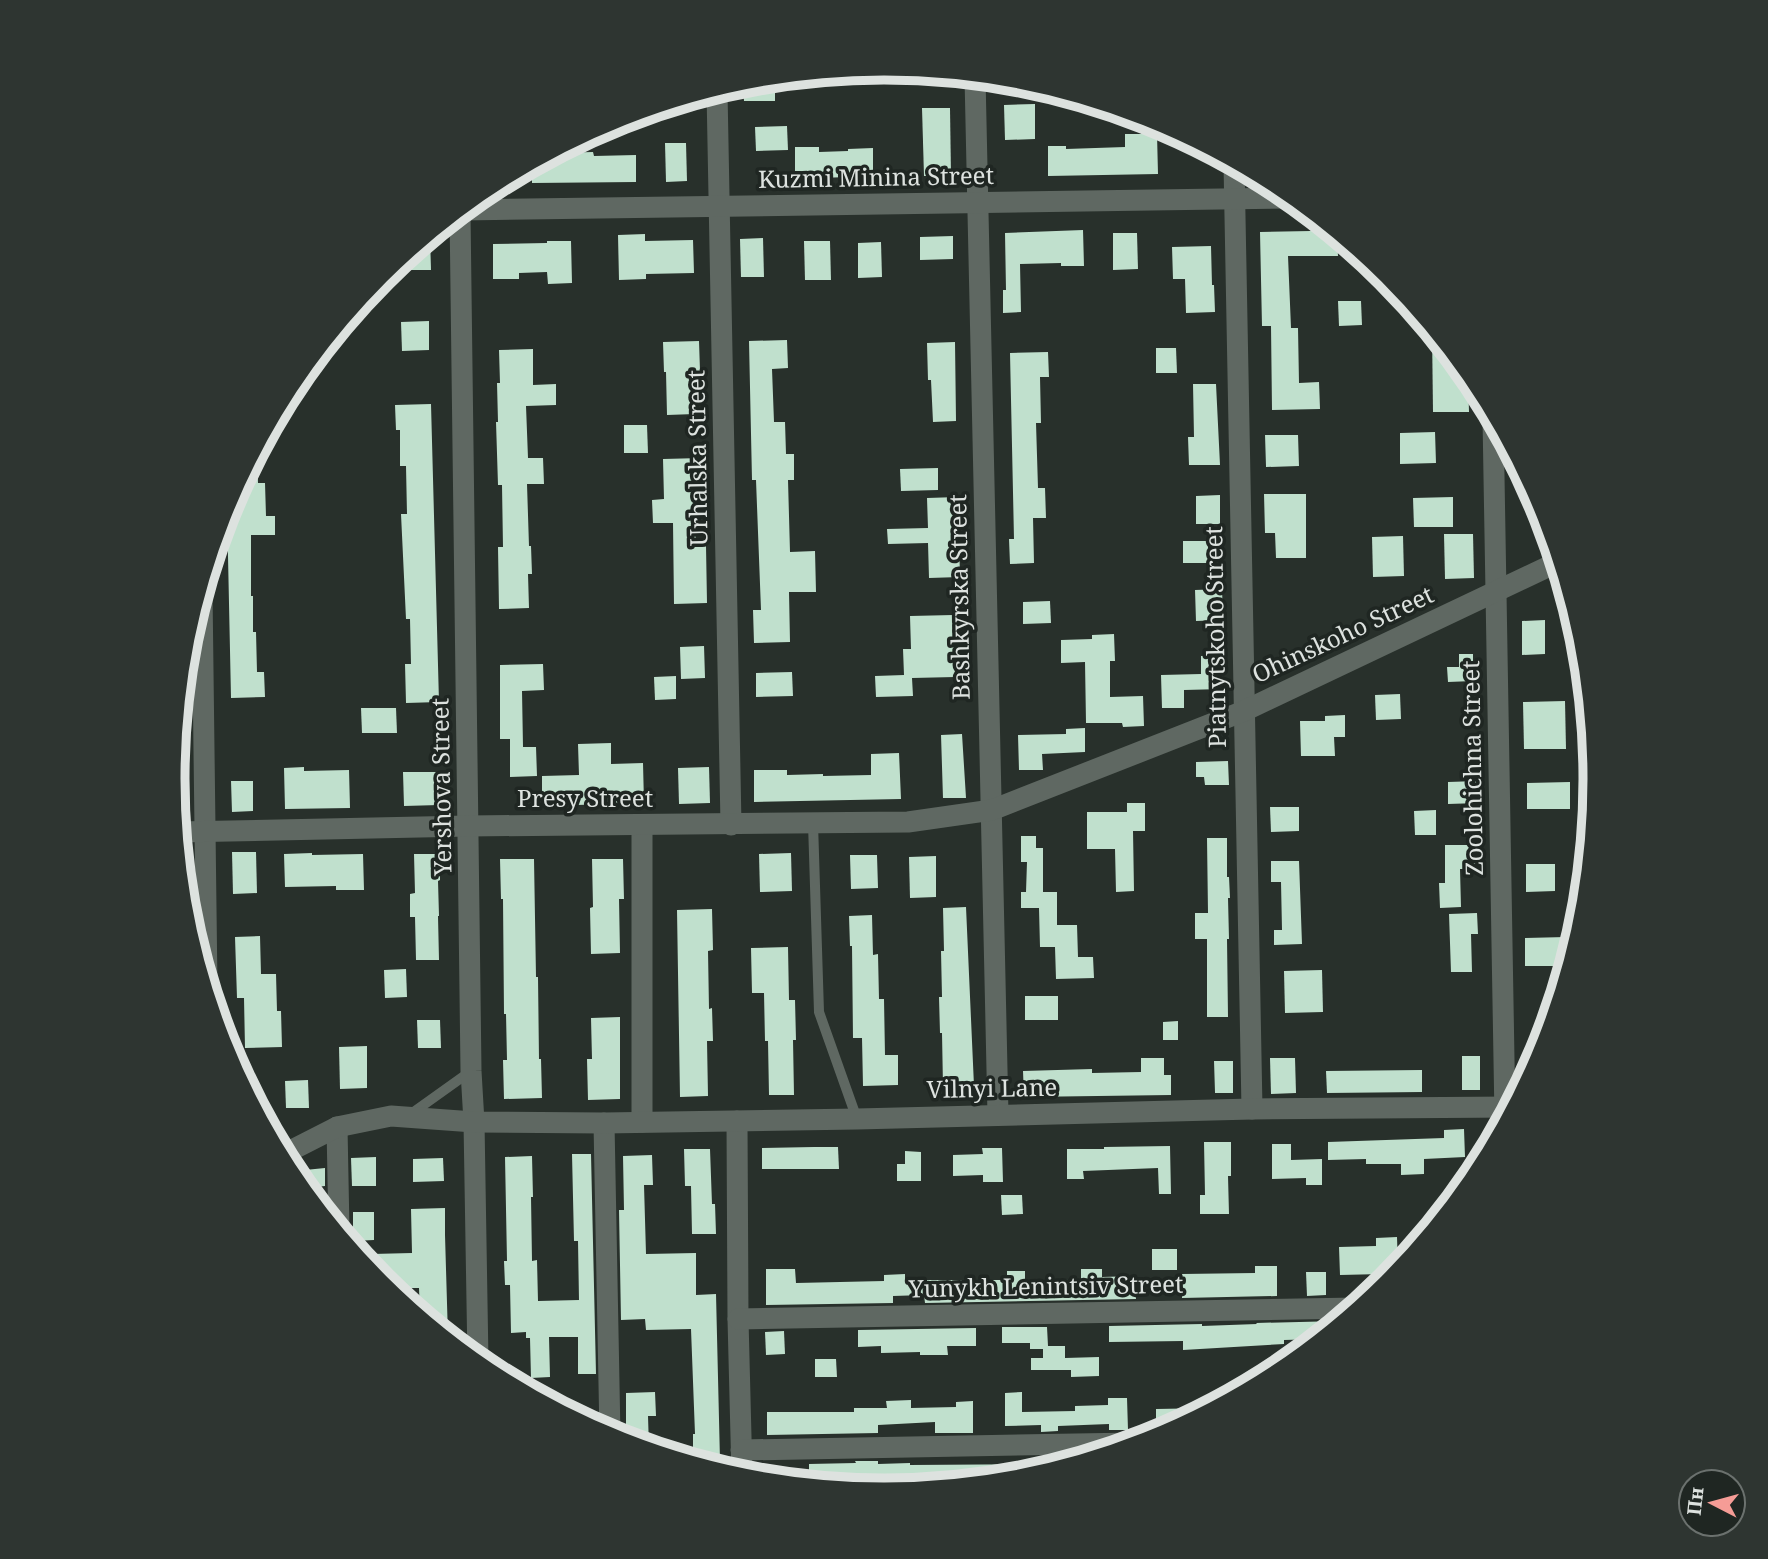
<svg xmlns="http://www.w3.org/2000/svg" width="1768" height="1559" font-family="'Noto Serif',serif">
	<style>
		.building { fill: #c0e0cd }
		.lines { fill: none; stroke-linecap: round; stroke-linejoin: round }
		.lane { stroke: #5f6862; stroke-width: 10 }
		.street { stroke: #5f6862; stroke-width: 21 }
		.labels { text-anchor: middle; stroke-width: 7; stroke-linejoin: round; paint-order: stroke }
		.street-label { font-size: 24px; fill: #dde2df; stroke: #1f2622 }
		.rim { fill: none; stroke: #dde2df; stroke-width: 9 }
	</style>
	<rect width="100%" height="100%" fill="#28302b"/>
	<g class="building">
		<path d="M775,79V101H744L743,83Z"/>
		<path d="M1035,104V139L1005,140L1004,105Z"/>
		<path d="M922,108H950L951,176H924Z"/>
		<path d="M787,126L788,150L756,151L755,127Z"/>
		<path d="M1125,134H1157L1158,174L1048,176V146H1066V149L1125,147Z"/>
		<path d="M665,143H686L687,181L666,182Z"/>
		<path d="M795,147H819V152L848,151V149L873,148V176L795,179Z"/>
		<path d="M593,152L594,156L636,155V182L532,183V165L555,153Z"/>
		<path d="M1325,225L1337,236L1338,256H1288L1291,328H1298L1299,383L1319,382L1320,409L1272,410L1271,326H1262L1260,232L1311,231V226Z"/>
		<path d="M1083,230L1084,266H1061V263L1020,264L1021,312L1003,313V290H1006L1005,233Z"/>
		<path d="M1113,233H1137L1138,269L1113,270Z"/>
		<path d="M645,234V241L693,240L694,273L646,274V279L619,280L618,235Z"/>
		<path d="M430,236L431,270H403V258Z"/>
		<path d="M953,236V259L920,260V237Z"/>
		<path d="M763,238L764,277H741L740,239Z"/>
		<path d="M547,241H571L572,283L548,284L547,272L519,273V279H493V244L547,243Z"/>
		<path d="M804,241H830L831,280H805Z"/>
		<path d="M881,242L882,277L858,278V243Z"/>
		<path d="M1211,246L1212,285H1214L1215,312L1186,313L1185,279H1173L1172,247Z"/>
		<path d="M1338,301H1361L1362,325L1339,326Z"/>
		<path d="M429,321V350L402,351L401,322Z"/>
		<path d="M1432,331L1468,376L1469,412H1433Z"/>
		<path d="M787,340L788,368L772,369L774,422H785L786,454H794V480H788L790,552L815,551L816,592H789L790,642L754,643L753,610H761L756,480H752L749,341Z"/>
		<path d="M699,341L700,371H694L695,414L667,415L666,372H664L663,342Z"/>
		<path d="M955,342L956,421L933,422L931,380H928L927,343Z"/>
		<path d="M1156,348H1176L1177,373H1156Z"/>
		<path d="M533,349V385L556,384V405L526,406L528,458H543L544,484H527L529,546H531L532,574H528L529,608L499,609L498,547H503L502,485H498L496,422H498L497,383H500L499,350Z"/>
		<path d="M1048,352L1049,377H1040L1041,423H1036L1038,488H1045L1046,518H1033L1034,563L1010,564L1009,539H1014L1010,353Z"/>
		<path d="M1193,384H1216L1220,465H1189L1188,437H1194Z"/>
		<path d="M431,404L439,702L406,703L405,664H411L410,619H406L401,514H407L406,466H400V430H396L395,405Z"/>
		<path d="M624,425H647L648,453H624Z"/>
		<path d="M1435,432L1436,463L1400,464V433Z"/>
		<path d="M1265,435H1298L1299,466L1266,467Z"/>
		<path d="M257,451L258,483H265L266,516H275V535H251V596H253V632H256L257,672H264L265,697L231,698L227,509Z"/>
		<path d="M701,458L702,489H694L696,546H706L707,603L674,604L673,523H653L652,500L664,499L663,459Z"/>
		<path d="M938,468V490L901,491L900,469Z"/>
		<path d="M1264,494H1306V558H1276L1275,533H1265Z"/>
		<path d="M1220,495V524H1196V496Z"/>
		<path d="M958,497L960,577L929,578L928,543L888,544L887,529L928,528L927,498Z"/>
		<path d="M1453,497V527H1414L1413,498Z"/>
		<path d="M1444,534H1473L1474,578L1445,579Z"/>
		<path d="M1403,536L1404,576L1373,577L1372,537Z"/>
		<rect x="1183" y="541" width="25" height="22"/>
		<path d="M1222,589L1223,620L1196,621L1195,590Z"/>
		<path d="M1050,601L1051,623L1023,624V602Z"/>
		<path d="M953,615L955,677L912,678L913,696L876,697L875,676L904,675L903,649H911L910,616Z"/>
		<path d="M1545,620V654L1522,655V621Z"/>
		<path d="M1114,634L1115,661H1110V697L1143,696L1144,726L1123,727L1122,723H1086L1085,662L1061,663V640L1092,639V635Z"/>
		<path d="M704,646L705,678L681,679L680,647Z"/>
		<path d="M1459,654H1473V681L1448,682L1447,667H1459Z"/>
		<path d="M1222,655L1223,689L1184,690V708H1162L1161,675L1201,674V656Z"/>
		<path d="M543,664L544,690L522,691L523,747H536L537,776L510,777V739H500V665Z"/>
		<path d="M792,672L793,696L756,697V673Z"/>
		<path d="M676,676V699L655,700L654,677Z"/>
		<path d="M1400,694L1401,719L1376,720L1375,695Z"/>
		<path d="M1565,701L1566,749H1524L1523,702Z"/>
		<path d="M361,708H396L397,733H362Z"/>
		<path d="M1345,715V737H1334L1335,756H1301L1300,721H1325V716Z"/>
		<path d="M1085,728V752L1042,754L1043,770H1019L1018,735L1066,734V729Z"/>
		<path d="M962,734L966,798H943L941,735Z"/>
		<path d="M611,743V764L643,763L644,803L542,806V776L579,775L578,744Z"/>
		<path d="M899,753L901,799L754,802V770H787V775L823,774V776L871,775V754Z"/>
		<path d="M1228,761L1229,785H1205L1204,777H1196V762Z"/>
		<path d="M304,767V771L349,770L350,808L285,809L284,768Z"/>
		<path d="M709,767L710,803L679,804L678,768Z"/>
		<path d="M403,772H438L439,805L404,806Z"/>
		<path d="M231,781H253V811L232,812Z"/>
		<path d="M1478,781V803L1448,804V782Z"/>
		<path d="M1570,782V809H1527V783Z"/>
		<path d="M1127,803H1145V831H1133L1134,891L1116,892L1115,849H1087V812H1127Z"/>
		<path d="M1270,807H1299V831L1271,832Z"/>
		<path d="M1436,810V835H1415L1414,811Z"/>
		<path d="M1021,836H1036V848H1043V892H1057V925H1077L1078,957H1093L1094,978L1056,979L1055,947H1040L1039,908H1021V892H1026L1027,862H1021Z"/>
		<path d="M1207,838H1227V877H1229L1230,898H1228L1229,939H1227L1228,1017H1207V939H1195V913H1208Z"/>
		<path d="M1445,845H1477L1478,869H1460L1461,907L1440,908L1439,883H1445Z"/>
		<path d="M232,852H256L257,893L233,894Z"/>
		<path d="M312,853V855L363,854L364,890H336V886L285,887L284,854Z"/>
		<path d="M791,853L792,891L760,892L759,854Z"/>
		<path d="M414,854H440V880L438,881L439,916H438L439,960H416L415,917H410V894L415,893Z"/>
		<path d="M850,855H877L878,888L851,889Z"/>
		<path d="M936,856V897L910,898L909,857Z"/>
		<path d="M500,859H534L536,977H538L539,1059H541L542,1098L504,1099L503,1060H507L506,1014H504L503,899H501Z"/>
		<path d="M592,859H623L624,899H619L620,953L591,954L590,908L593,907Z"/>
		<path d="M1271,861H1299L1302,944L1274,945V930H1282L1281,882H1271Z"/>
		<path d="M1526,864H1555V891L1526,892Z"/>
		<path d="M966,907L974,1086L943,1087L942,1033H940L939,997H942L941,951H944L943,908Z"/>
		<path d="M712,909L713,950L708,951L709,1009L712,1008L713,1041H707L708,1096L680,1097L677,910Z"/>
		<path d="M1477,913L1478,934H1471L1472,972H1451L1449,914Z"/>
		<path d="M872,915L873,955L878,954L879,999H884L885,1055H898V1085L863,1086L862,1038H853L852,946H850L849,916Z"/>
		<path d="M260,936L261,974H276L277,1011H281L282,1047L245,1048L244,998H237L235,937Z"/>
		<path d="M1566,937V966H1525V938Z"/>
		<path d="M788,947L789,1000H795L796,1040H793L794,1095H769L768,1041H765L764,993H752L751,948Z"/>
		<path d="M406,969L407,997L385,998L384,970Z"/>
		<path d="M1322,970L1323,1012L1285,1013L1284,971Z"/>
		<rect x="1025" y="996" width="33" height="24"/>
		<path d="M620,1017V1099L588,1100L587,1059H592L591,1018Z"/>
		<path d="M417,1020H440L441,1048H418Z"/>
		<path d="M1178,1021V1040H1163V1022Z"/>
		<path d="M367,1046V1088L340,1089L339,1047Z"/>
		<rect x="1462" y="1056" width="18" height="34"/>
		<path d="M1141,1058H1164V1075H1171V1095L1024,1097L1023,1071L1092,1069V1073L1141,1072Z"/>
		<path d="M1270,1058H1295L1296,1093L1271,1094Z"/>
		<path d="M1214,1061H1233V1093H1215Z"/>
		<path d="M1422,1070V1092L1327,1093L1326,1071Z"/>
		<path d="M308,1080L309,1108H286L285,1081Z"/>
		<path d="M1464,1129L1465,1157L1424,1159V1174L1401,1175V1164H1366V1159L1328,1160V1142L1444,1138V1130Z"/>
		<path d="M1204,1142H1231V1176H1228L1229,1214H1200V1195H1205Z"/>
		<path d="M1272,1144H1291V1160L1322,1159V1185H1306V1178L1272,1179Z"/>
		<path d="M1170,1146L1171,1194H1159L1158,1168L1083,1171L1084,1179H1067V1149H1104V1147Z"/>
		<path d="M814,1147H838L839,1169H762V1148Z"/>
		<path d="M982,1148H1002L1003,1182H983V1175L953,1176V1155L983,1154Z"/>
		<path d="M684,1149H710L712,1204H715L716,1234H692L691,1186H685Z"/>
		<path d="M905,1151L921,1152V1181H897V1164H905Z"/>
		<path d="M572,1154H591L596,1374H578V1337H549L550,1377L531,1378L530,1338H526V1332L511,1333L510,1285H505L504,1261H507L505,1157L532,1156L533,1197H531L532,1261L537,1260L538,1301L579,1300L578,1241H574Z"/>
		<path d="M652,1155L653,1185H644L646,1254L696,1253V1295L716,1294L720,1461L694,1462L660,1451V1449L693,1448V1434H695L691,1329L646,1330L645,1319L621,1320L619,1210H624L623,1156Z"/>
		<path d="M376,1157V1186H352L351,1158Z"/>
		<path d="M443,1158L444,1181L413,1182V1159Z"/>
		<path d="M325,1168V1186L307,1188L305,1170Z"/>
		<path d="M1001,1195H1022L1023,1214L1002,1215Z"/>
		<path d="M445,1208V1235L448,1337L420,1314L419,1288H388L381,1282L373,1272L372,1254L412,1253L411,1209Z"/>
		<path d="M353,1212H374V1240L353,1241Z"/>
		<path d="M1397,1237L1398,1269L1382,1287V1274L1340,1275L1339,1247L1376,1246V1238Z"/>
		<rect x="1152" y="1249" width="25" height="21"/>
		<path d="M1255,1266H1277V1296L1182,1298V1274L1255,1273Z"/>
		<path d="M766,1269H795L796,1283L884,1281V1275L905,1274V1280H1007V1271H1025V1281L1081,1279V1269H1102V1277L1135,1276L1136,1299L925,1303L924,1295L893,1296V1303L766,1305Z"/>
		<path d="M1306,1272H1326V1295L1307,1296Z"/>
		<path d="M1339,1321L1318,1339L1284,1340V1344L1183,1350V1341L1109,1342V1326L1202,1324V1326L1257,1324L1256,1323Z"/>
		<path d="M1002,1327H1047L1048,1346H1065V1358L1099,1357V1376L1071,1377V1370H1031V1358H1043V1349H1030V1343H1002Z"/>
		<path d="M976,1328V1346H947L948,1355H920V1352L881,1353V1346L858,1347V1330Z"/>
		<path d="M784,1331L785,1354L766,1355L765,1332Z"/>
		<path d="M815,1359H836L837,1377H815Z"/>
		<path d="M655,1392L656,1416H648L649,1448L626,1441V1393Z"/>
		<path d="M1022,1392V1412L1075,1411V1406L1108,1405V1398H1127L1128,1430H1109V1424L1058,1426V1431L1041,1432V1425L1005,1426V1393Z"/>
		<path d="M911,1400V1408L956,1407V1402L973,1401V1433H935V1422L878,1425V1433L767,1435V1412H854V1408H887L886,1401Z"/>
		<path d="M1210,1408L1166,1431H1156V1409Z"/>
		<path d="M855,1461H878V1464L910,1463V1465L1052,1464L1053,1468L1022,1477L934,1485L933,1482L832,1486L776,1480L777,1471L809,1470V1464L856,1463Z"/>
	</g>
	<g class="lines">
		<g class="lane">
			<path d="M813,823L819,1012L857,1119"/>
			<path d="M408,1116L471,1071"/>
		</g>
		<g class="street">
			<path d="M975,77L998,1115"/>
			<path d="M717,91L731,825"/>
			<path d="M1234,164L1252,1109"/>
			<path d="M463,210L1291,198"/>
			<path d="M460,212L471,1071L474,1122L478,1362"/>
			<path d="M1493,418L1505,1118"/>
			<path d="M202,591L207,988"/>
			<path d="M642,826V1122"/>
			<path d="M178,832L468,826L908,822L992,810L1244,711L1558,562"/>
			<path d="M737,1121L738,1319L742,1476"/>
			<path d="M604,1123L610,1436"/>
			<path d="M337,1127L339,1231"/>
			<path d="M282,1155L337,1127L391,1116L474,1122L604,1123L857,1119L1252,1109L1512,1107"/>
			<path d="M738,1319L1356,1308"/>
			<path d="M741,1450L1135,1443"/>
		</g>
	</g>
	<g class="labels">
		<g class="street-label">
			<text transform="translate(876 178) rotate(-1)" y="8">Kuzmi Minina Street</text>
			<text transform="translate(698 458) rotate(-91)" y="8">Urhalska Street</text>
			<text transform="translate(960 597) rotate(-91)" y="8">Bashkyrska Street</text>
			<text transform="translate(1343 635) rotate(-25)" y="8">Ohinskoho Street</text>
			<text transform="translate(1216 637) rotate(-91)" y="8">Piatnytskoho Street</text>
			<text transform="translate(1473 768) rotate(-91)" y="8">Zoolohichna Street</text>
			<text transform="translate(442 787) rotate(-91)" y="8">Yershova Street</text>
			<text x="585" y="807">Presy Street</text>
			<text transform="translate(992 1089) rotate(-1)" y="8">Vilnyi Lane</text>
			<text transform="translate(1046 1287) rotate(-1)" y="8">Yunykh Lenintsiv Street</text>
		</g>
	</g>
	<path d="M0 0H1768V1559H0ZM185 779a699 699 0 1 1 1398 0a699 699 0 1 1-1398 0Z" fill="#2e3531" fill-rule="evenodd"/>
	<path class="rim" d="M185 779a699 699 0 1 1 1398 0a699 699 0 1 1-1398 0Z"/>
	<g transform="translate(1712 1503) rotate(276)"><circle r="33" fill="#1f2622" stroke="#6b716e" stroke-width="2"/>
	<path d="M0-5L12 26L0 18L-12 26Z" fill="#f59c96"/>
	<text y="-10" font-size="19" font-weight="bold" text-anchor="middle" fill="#dde2df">Пн</text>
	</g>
</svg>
